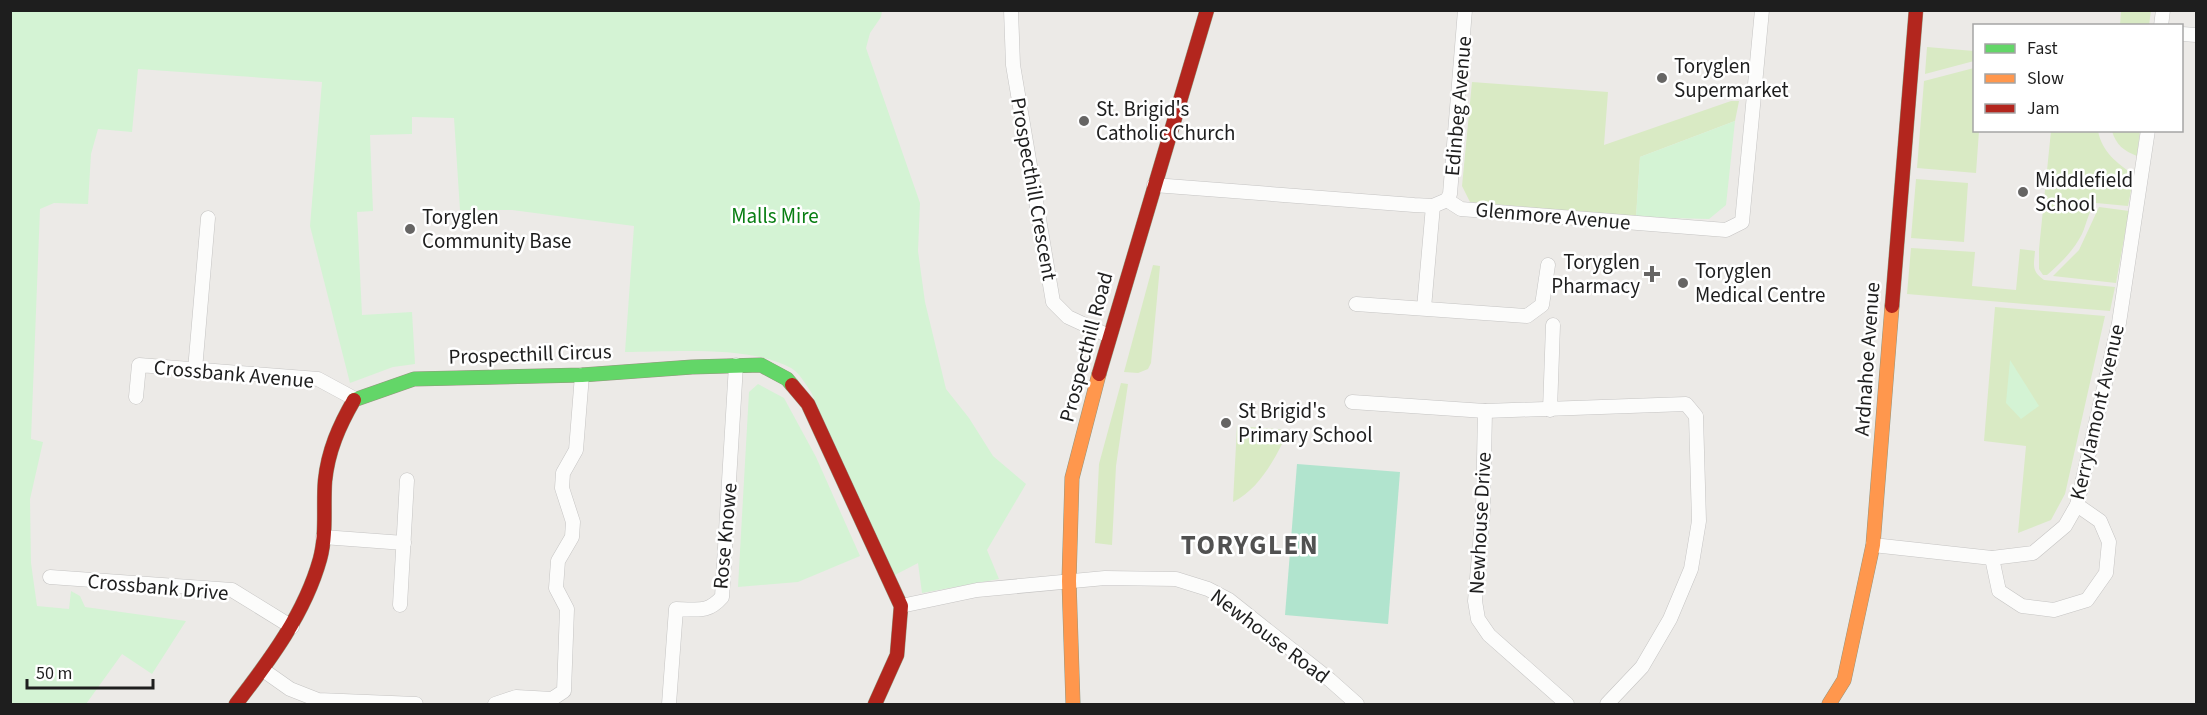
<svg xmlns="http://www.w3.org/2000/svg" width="2207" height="715" font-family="'Source Sans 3',sans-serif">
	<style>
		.grass { fill: #d9eac4 }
		.park { fill: #d4f3d4 }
		.pitch { fill: #b1e4ce }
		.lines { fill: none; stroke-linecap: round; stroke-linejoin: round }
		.street-casing { stroke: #c5c4c3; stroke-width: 15 }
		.fast-casing { stroke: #95967e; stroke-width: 15 }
		.slow-casing { stroke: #95967e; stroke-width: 15 }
		.jam-casing { stroke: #95967e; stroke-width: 15 }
		.street { stroke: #fcfcfb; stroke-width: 14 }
		.fast { stroke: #63d668; stroke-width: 14 }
		.slow { stroke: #ff974d; stroke-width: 14 }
		.jam { stroke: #b3261e; stroke-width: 14 }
		.poi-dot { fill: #666564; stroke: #fff; stroke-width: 2 }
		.labels { text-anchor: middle; stroke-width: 5; stroke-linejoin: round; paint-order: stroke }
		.poi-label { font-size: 21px; fill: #1e1e1e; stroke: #fff; text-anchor: start }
		.street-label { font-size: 21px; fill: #1e1e1e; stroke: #fff }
		.park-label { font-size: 21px; fill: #097e13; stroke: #fff }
		.district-label { font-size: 27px; font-weight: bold; letter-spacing: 1.5px; fill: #515151; stroke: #fff }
	</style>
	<rect width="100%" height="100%" fill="#eceae7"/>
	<g class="grass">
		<path d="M2121,11H2151L2149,25H2120Z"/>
		<path d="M1927,47L1974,51V61L1925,74Z"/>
		<path d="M1974,68V130L1979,131L1976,173L1917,168L1924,81Z"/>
		<path d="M1472,82L1608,92L1604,145L1731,101H1739L1735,121L1640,157L1636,217L1470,202L1462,186Z"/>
		<path d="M2051,131H2098C2102,152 2117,163 2134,175L2128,206L2096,203C2088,212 2087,223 2082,234C2074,250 2061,263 2047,275H2043L2039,269V249Z"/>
		<path d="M2112,131H2140L2137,156C2124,151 2116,145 2112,131Z"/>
		<path d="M1916,179L1968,183L1964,242L1911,238Z"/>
		<path d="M2099,207L2129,211L2116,283L2053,276L2079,250Z"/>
		<path d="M1911,248L1975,252L1972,286L2016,290L2020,249L2035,251C2034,265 2031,271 2044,280L2115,287L2110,311L1907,294Z"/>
		<path d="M1153,265L1160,266L1151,363L1148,369L1138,373L1124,372Z"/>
		<path d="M1995,307L2105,316L2065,494L2051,520L2018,533L2026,446L1984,441Z"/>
		<path d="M1121,383L1128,384L1116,466L1112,545L1095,543L1099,464Z"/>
		<path d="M1237,426L1289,430C1277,455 1260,489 1233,502Z"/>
	</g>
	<g class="park">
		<path d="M10,11H882L881,17L870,33L866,48L920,203L918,251L925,302L946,389L969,418L993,456L1026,484L987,550L999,579L922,593L918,563L895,575L811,392C806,385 799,372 791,368C749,345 672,352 625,352L634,226L512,210H460L454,118L412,117V134L370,135L373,211L357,212L362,315L412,312L415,364L393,367L350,383L310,226L322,82L138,69L132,132L98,129L91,154L88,204L54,203L40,209L31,439L43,442L30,499L31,563L37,606L69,609L71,591L80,596L85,607L186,621L152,674L122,654L86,704H11Z"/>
		<path d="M1735,121L1726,205L1709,219L1636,217L1640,157Z"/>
		<path d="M2010,360L2039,406L2021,419L2006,403Z"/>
		<path d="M758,384L784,398L816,457L860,556L798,582L738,587L749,392Z"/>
	</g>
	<path class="pitch" d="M1297,464L1400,472L1388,624L1285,615Z"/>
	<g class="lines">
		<g class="street-casing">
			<g id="street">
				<path d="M1011,10L1013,65L1053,302L1068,317L1109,336"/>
				<path d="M2161,26L2163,10"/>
				<path d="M2182,34L2196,35"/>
				<path d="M1154,185L1414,205L1433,206L1447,200"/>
				<path d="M1447,200L1461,209L1726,230L1742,222L1762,10"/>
				<path d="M1447,200L1450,194L1465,10"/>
				<path d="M1356,304L1527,316L1542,305L1548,265"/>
				<path d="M1424,308L1433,206"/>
				<path d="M195,370L208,218"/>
				<path d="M136,397L139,365L318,379L355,399"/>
				<path d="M1352,402L1485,411L1686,404L1696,416L1699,521L1691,569L1670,619L1642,667L1607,704"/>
				<path d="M1550,410L1553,325"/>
				<path d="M1485,411L1483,510L1475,601L1478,619L1489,635L1567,704"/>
				<path d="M323,537L404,543"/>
				<path d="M1873,545L1992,558L2033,553L2065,526L2077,505L2119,323L2148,130"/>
				<path d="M1992,558L1999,591L2022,606L2054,610L2087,600L2106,573L2109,542L2100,521L2077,505"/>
				<path d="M50,577L232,590L292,627"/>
				<path d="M400,605L407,480"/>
				<path d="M901,606L977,590L1105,578L1176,579L1208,589L1229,600L1330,680L1357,704"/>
				<path d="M263,670L290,689L318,700L416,704"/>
				<path d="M495,704L516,697L552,699L564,691L567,609L556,588L558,561L572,537L573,522L562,488L563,473L576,450L582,375"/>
				<path d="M669,704L676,609C697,609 707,614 722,597L736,365"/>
			</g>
		</g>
		<g class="fast-casing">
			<path id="fast" d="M354,400L414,379L582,375L692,367L761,365L787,379L792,385"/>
		</g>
		<g class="slow-casing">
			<g id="slow">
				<path d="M1073,704L1069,581L1072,478L1099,374"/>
				<path d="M1829,704L1844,680L1873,545L1892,306"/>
			</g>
		</g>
		<g class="jam-casing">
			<g id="jam">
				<path d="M1892,306L1916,10"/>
				<path d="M1099,374L1207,10"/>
				<path d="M792,385L808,404L901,606L897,655L875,704"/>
				<path d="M236,704C270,660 305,613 320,559C327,533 323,507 325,481C328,451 339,426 354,400"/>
			</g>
		</g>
		<use href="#street" class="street"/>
		<use href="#fast" class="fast"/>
		<use href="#slow" class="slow"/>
		<use href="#jam" class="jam"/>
	</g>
	<g class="poi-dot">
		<circle cx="1662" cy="78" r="6"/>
		<circle cx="1084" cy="121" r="6"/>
		<circle cx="2023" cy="192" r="6"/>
		<circle cx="410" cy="229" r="6"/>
		<path d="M1649 265h6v6h6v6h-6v6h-6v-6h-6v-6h6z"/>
		<circle cx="1683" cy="283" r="6"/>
		<circle cx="1226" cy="423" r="6"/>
	</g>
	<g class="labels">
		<g class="poi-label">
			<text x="1674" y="73">Toryglen<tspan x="1674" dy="24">Supermarket</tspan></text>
			<text x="1096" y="116">St. Brigid's<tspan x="1096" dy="24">Catholic Church</tspan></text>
			<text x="2035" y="187">Middlefield<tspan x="2035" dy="24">School</tspan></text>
			<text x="422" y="224">Toryglen<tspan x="422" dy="24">Community Base</tspan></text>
			<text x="1640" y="269" text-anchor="end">Toryglen<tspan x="1640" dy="24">Pharmacy</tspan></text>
			<text x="1695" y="278">Toryglen<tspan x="1695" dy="24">Medical Centre</tspan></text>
			<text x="1238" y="418">St Brigid's<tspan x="1238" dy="24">Primary School</tspan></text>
		</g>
		<g class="street-label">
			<text transform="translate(1458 106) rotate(-85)" y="7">Edinbeg Avenue</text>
			<text transform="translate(1034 189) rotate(80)" y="7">Prospecthill Crescent</text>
			<text transform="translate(1553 216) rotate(5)" y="7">Glenmore Avenue</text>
			<text transform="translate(1086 347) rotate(-75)" y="7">Prospecthill Road</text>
			<text transform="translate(530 354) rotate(-2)" y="7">Prospecthill Circus</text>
			<text transform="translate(1867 359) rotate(-86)" y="7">Ardnahoe Avenue</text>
			<text transform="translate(234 374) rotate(5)" y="7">Crossbank Avenue</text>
			<text transform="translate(2097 412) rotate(-77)" y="7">Kerrylamont Avenue</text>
			<text transform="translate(1480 523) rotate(-87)" y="7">Newhouse Drive</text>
			<text transform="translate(725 536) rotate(-85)" y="7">Rose Knowe</text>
			<text transform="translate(158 587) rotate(5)" y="7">Crossbank Drive</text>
			<text transform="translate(1270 636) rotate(37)" y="7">Newhouse Road</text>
		</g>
		<g class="park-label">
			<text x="775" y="223">Malls Mire</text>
		</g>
		<g class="district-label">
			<text x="1250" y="554">TORYGLEN</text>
		</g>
	</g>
	<rect width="2207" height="715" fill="none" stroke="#1e1e1e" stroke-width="24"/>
	<rect x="1973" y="24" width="210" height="108" fill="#ffffff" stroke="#a5a5a5" stroke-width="1.5"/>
	<rect x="1985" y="44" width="30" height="9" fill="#63d668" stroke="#a5a5a5" stroke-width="1.5"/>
	<text x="2027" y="54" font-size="18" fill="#1e1e1e">Fast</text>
	<rect x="1985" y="74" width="30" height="9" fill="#ff974d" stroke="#a5a5a5" stroke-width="1.5"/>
	<text x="2027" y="84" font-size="18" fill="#1e1e1e">Slow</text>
	<rect x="1985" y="104" width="30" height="9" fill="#b3261e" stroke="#a5a5a5" stroke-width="1.5"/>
	<text x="2027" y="114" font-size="18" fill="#1e1e1e">Jam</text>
	<path d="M27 679v9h126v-9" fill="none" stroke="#1e1e1e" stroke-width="3"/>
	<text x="36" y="679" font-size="18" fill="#1e1e1e" stroke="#ffffff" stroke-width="4.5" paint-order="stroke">50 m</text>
</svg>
